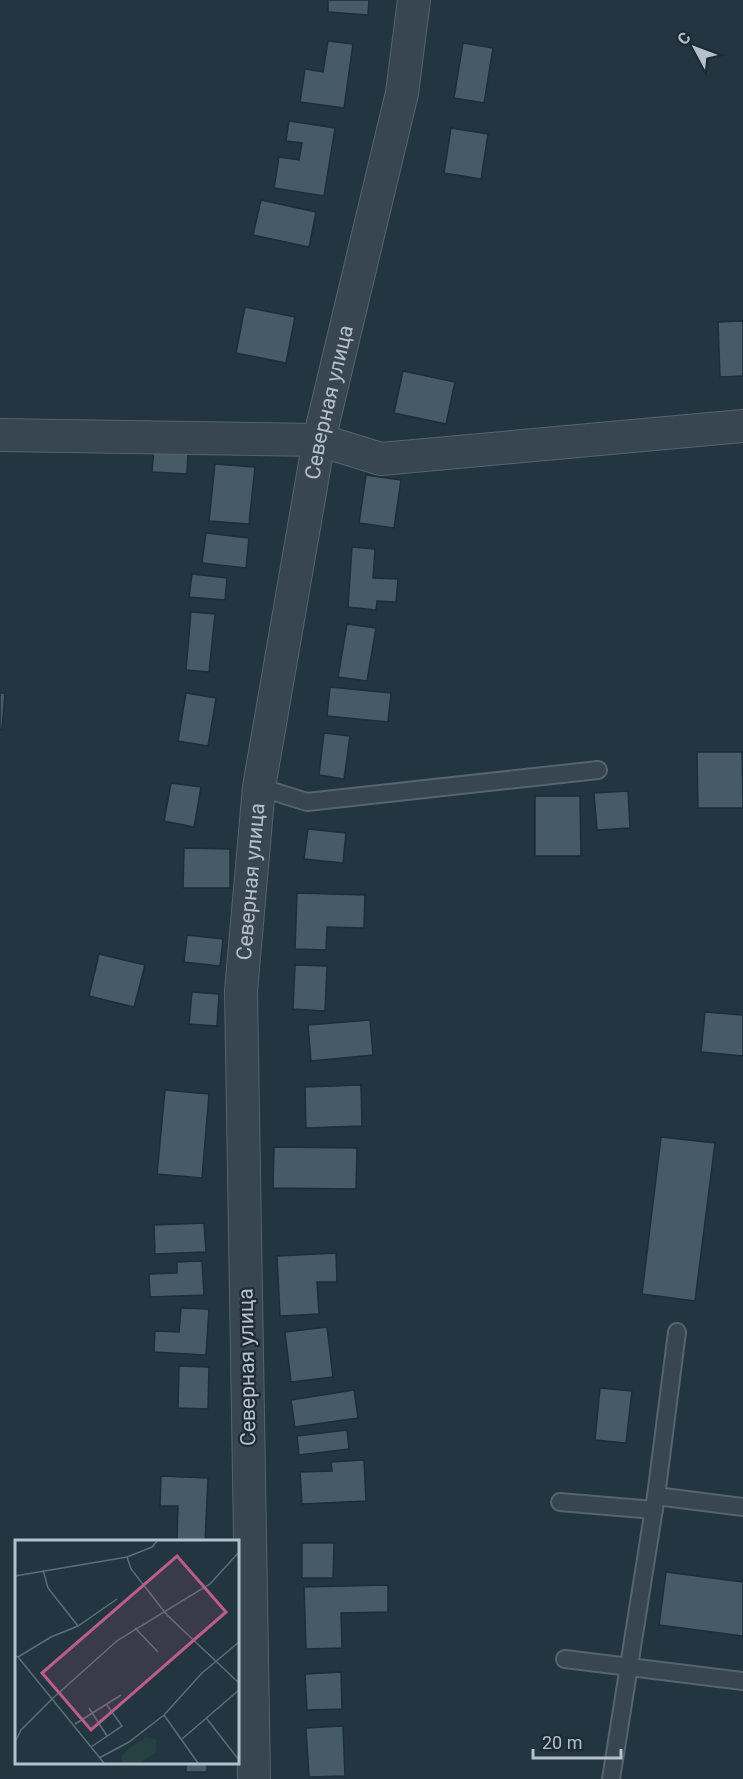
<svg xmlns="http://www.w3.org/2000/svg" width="743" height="1779" font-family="Roboto,sans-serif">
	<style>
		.building { fill: #475b67; stroke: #1e2d38; stroke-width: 1.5 }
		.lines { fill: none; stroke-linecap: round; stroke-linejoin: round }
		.service-casing { stroke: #55646e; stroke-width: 20 }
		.minor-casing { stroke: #55646e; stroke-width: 34 }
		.service { stroke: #374651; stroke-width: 16 }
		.minor { stroke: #374651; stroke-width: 32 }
		.labels { text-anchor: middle; stroke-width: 4.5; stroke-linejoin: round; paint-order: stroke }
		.street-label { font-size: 21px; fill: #b4c1cb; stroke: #1c2b36 }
		.inset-road { fill: none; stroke: #5d6d78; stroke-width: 1.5 }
		.view { fill: #bc5c88; fill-opacity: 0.15; stroke: #bc5c88; stroke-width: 3 }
		.inset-edge { fill: none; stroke: #b4c1cb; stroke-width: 3 }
	</style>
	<rect width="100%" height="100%" fill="#233541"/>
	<g class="building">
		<path d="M328,0H369L368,15L328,12Z"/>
		<path d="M328,41L353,44L344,108L300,102L305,69L323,72Z"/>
		<path d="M463,43L493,48L484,103L454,98Z"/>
		<path d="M289,121L335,128L324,196L274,188L279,157L299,160L302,143L286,141Z"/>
		<path d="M451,128L488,134L481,179L444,173Z"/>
		<path d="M261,200L316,212L309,247L253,235Z"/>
		<path d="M245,307L295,317L286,363L236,353Z"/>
		<path d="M743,321V376L720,377L718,322Z"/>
		<path d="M403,371L455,382L446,424L394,413Z"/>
		<path d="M154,448L188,450L187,474L152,472Z"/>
		<path d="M215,464L255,467L249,524L209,521Z"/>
		<path d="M366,475L401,480L394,528L359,523Z"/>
		<path d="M206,533L249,538L246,568L202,563Z"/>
		<path d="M352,547L375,549L373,578L398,579L396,602L377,601L376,610L348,607Z"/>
		<path d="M192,574L227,578L225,600L189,597Z"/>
		<path d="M191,612L215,614L209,672L186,670Z"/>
		<path d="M347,624L376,628L367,681L338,677Z"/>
		<path d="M330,687L391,693L388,722L327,716Z"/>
		<path d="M0,693H5L2,730L0,729Z"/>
		<path d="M186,693L216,698L208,746L178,741Z"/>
		<path d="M324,733L350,736L344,779L319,775Z"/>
		<path d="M697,752H742L743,808H698Z"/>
		<path d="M171,783L201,787L194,827L164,821Z"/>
		<path d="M628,791L630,828L597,830L594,793Z"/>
		<path d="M535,796H580L581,856H535Z"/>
		<path d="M308,829L346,833L343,863L304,859Z"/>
		<path d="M184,848L230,849V888H183Z"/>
		<path d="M297,893L365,895L364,928L327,927L326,950L295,949Z"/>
		<path d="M187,935L223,939L220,966L184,962Z"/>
		<path d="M99,954L145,965L134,1007L89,996Z"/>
		<path d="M295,965L327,966L325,1011L293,1009Z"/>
		<path d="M192,992L219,994L217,1026L189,1024Z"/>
		<path d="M705,1012L743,1015V1056L701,1052Z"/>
		<path d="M370,1020L373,1055L311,1061L308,1025Z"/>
		<path d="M361,1085L362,1126L306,1128L305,1087Z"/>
		<path d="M165,1090L209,1094L202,1178L157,1174Z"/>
		<path d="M661,1137L715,1143L695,1301L642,1294Z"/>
		<path d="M274,1147L357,1148L356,1189L273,1188Z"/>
		<path d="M204,1223L206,1252L155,1254L154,1225Z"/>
		<path d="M336,1253L337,1282H317L319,1314L280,1316L277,1256Z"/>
		<path d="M202,1261L204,1295L150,1297L149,1274L177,1273V1262Z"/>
		<path d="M181,1308L209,1309L206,1355L154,1352L155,1331L179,1332Z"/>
		<path d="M327,1327L333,1377L291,1382L285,1332Z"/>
		<path d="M179,1366L209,1367L208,1409L178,1408Z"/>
		<path d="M600,1388L632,1391L626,1443L595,1440Z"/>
		<path d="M354,1390L358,1418L295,1427L291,1400Z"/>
		<path d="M347,1430L349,1449L299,1455L297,1436Z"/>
		<path d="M364,1460L366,1501L302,1504L300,1472L332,1471L331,1462Z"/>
		<path d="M161,1476L208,1478L205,1542H177L178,1506H160Z"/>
		<path d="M302,1543H334L333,1578H302Z"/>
		<path d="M666,1572L742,1582L743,1578V1636L659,1625Z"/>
		<path d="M388,1585V1612L341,1613L342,1648L306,1649L304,1587Z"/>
		<path d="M341,1672L342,1709L307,1710L305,1674Z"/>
		<path d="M343,1726L345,1776L309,1777L306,1728Z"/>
		<rect x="186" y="1762" width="21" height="10"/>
	</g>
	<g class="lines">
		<g class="service-casing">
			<g id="service">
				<path d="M259,787L307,802L598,770"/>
				<path d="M656,1496L743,1507"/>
				<path d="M560,1502L654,1510"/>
				<path d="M565,1659L743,1681"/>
				<path d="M611,1779L656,1496L677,1332"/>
			</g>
		</g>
		<g class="minor-casing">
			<g id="minor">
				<path d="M0,435L319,440L381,459L743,426"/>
				<path id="s1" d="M254,1779L241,991L259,787L319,440L402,93L414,0"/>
			</g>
		</g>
		<use href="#service" class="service"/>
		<use href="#minor" class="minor"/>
	</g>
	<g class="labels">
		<g class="street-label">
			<text dy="7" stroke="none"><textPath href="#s1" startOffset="1384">Северная улица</textPath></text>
			<text dy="7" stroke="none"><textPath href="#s1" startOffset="898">Северная улица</textPath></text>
			<text transform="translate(247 1367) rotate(-91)" y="7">Северная улица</text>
		</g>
	</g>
	<g transform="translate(15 1540)">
		<rect width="224" height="224" fill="#233541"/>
		<path d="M131,197L141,200V212L125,223H107V214Z" fill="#254240"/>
		<path class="inset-road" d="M112,17L116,29L152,75L224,143M28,30L33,48L63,86M0,36L112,17L137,7L143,0M120,88L143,112M0,115L3,117L36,97L63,86L102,59M3,117L89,223M74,168L92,196M149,175L183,223M192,179L224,220M60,184L106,155M167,199L224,150M0,202L6,190L38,158L103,100L195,44L224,12M76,207L107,186L92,165M84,218L114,202L149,175L187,133L224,102"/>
		<path class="view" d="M162,16L211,72L76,190L27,133Z"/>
		<rect width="224" height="224" class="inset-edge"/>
	</g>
	<g transform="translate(695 48) rotate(311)" stroke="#1c2b36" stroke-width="4.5" paint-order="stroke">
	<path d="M0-4.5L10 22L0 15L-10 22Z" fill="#b4c1cb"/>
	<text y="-9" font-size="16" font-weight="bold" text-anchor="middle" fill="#b4c1cb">С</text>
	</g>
	<path d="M533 1749v9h88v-9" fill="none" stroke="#b4c1cb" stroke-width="3"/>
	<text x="542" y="1749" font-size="18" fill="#b4c1cb" stroke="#1c2b36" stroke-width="4.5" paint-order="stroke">20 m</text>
</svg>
